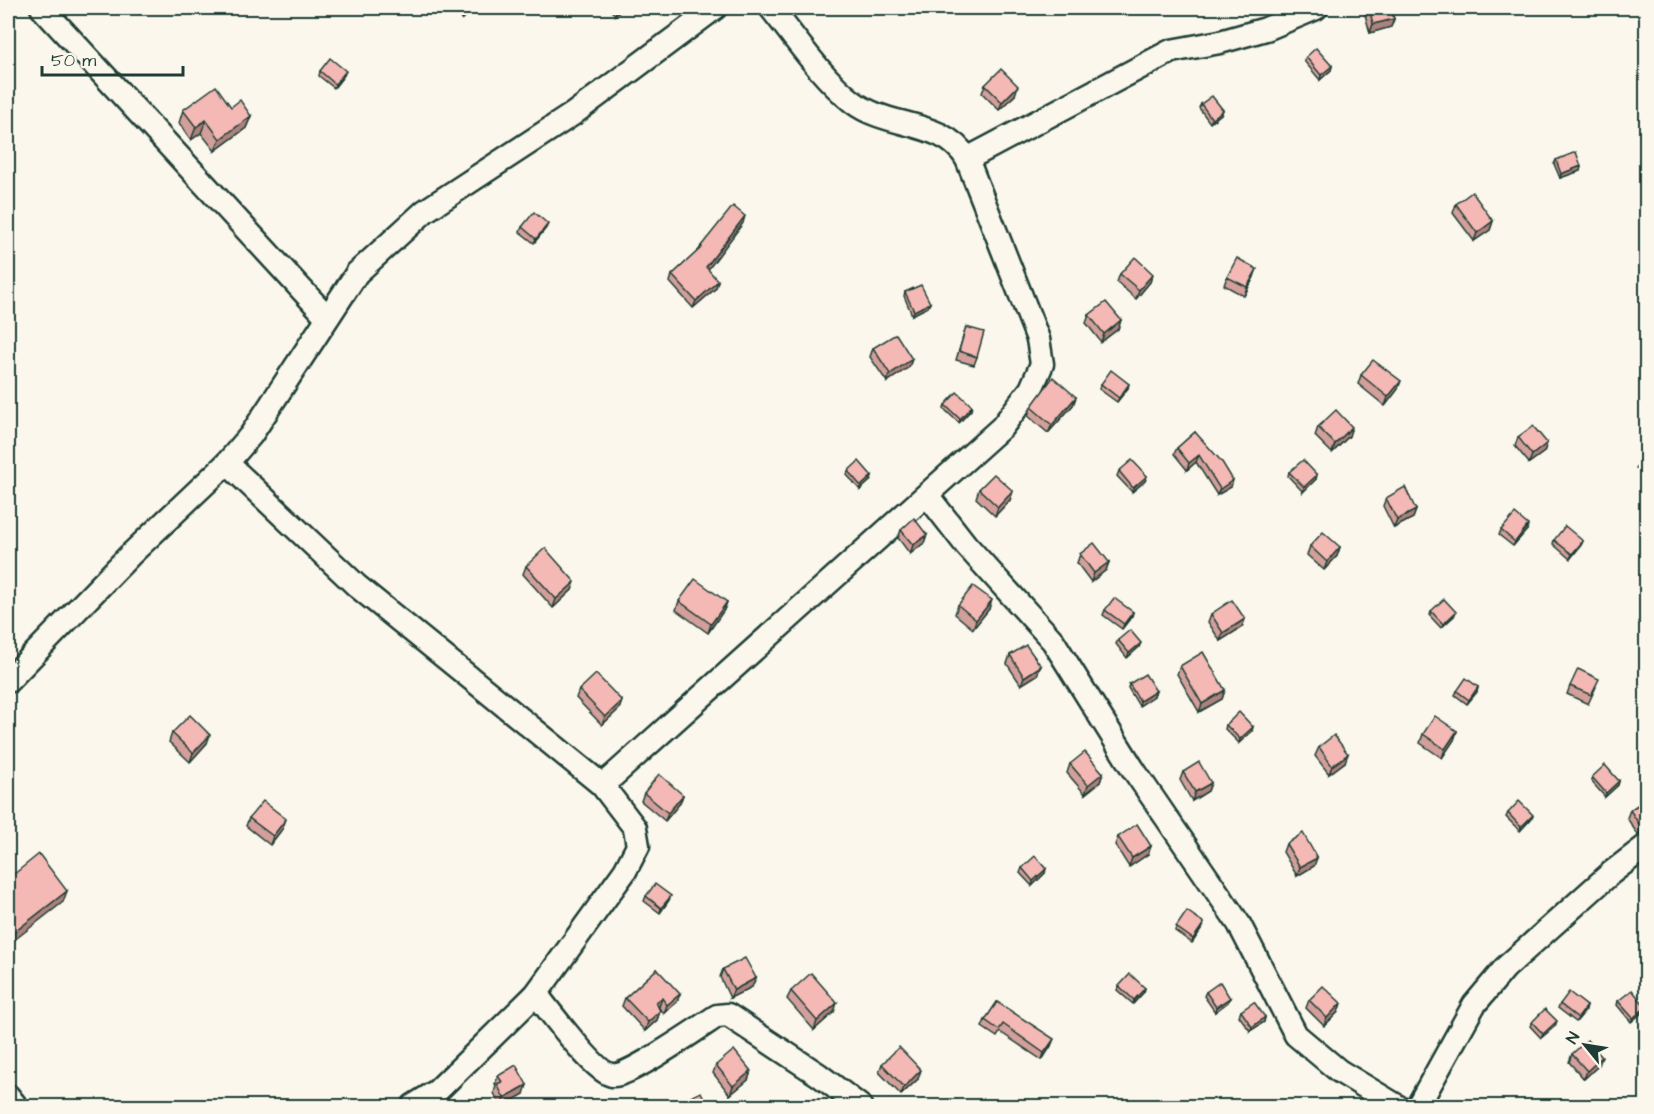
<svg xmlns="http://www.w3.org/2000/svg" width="1654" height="1114" font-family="'Architects Daughter',sans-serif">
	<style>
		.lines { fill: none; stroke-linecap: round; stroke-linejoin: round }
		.minor-casing { stroke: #1f3d34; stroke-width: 27 }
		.minor { stroke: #fbf7ec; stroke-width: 22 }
		.wall { fill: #d29f9b; stroke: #1f3d34; stroke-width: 1.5 }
		.shaded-wall { fill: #ab827e; stroke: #1f3d34; stroke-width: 1.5 }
		.building { fill: #f4b9b4; stroke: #1f3d34; stroke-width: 1.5 }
	</style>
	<rect width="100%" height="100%" fill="#fbf7ec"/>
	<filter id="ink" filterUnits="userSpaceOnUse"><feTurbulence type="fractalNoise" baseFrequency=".0167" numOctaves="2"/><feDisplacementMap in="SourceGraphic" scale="12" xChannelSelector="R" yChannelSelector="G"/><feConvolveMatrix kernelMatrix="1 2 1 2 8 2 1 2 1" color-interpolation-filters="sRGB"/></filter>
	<g filter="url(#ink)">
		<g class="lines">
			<g class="minor-casing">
				<g id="minor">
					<path d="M42,8L327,317"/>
					<path d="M967,159L1171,51L1220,42L1266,29L1316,8"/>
					<path d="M227,463L357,586L591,776L602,785L613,776L1002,427L1031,389L1042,364L1038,339L967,159C943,119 888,129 853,102C821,77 796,39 771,8"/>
					<path d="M927,495L966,545L1053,641L1133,769L1239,924L1296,1035L1339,1071L1397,1106"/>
					<path d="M8,681L130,555L227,463L251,435L357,273L425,211L573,114L715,8"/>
					<path d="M536,994C549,1010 595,1073 612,1075C627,1078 700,1027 717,1016L728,1015L819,1075L860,1106"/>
					<path d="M8,1096L16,1106"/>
					<path d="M413,1106L437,1091L536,994L625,871L638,846L635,828L602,785"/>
					<path d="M1418,1106L1474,1005L1505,968L1611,873L1646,846"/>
				</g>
			</g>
			<use href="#minor" class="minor"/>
		</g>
		<g class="wall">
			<path d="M454,8H479L462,19Z"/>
			<path d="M609,8H624L615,15Z"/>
			<path d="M1365,8H1391L1394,19L1391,27L1370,33L1364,11Z"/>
			<path d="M1306,57L1332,66L1331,70L1320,80L1304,61Z"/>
			<path d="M320,71L344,75L334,88L319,76Z"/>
			<path d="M985,85L1015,95L999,110L982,93Z"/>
			<path d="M1201,104L1223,110L1221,114L1210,123L1199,108Z"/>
			<path d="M231,107L251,116L246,128L215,151L201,133L191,140L179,123L183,110Z"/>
			<path d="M1556,160L1581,166L1580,171L1560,178L1554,164Z"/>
			<path d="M1456,204L1493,221L1490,230L1474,241L1453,213Z"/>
			<path d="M743,223L708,269L716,288L693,308L670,282L672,275L699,250L701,246Z"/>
			<path d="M522,227L546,228L534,243L520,232Z"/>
			<path d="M1120,274L1150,282L1136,299L1117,282Z"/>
			<path d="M1227,277H1254L1244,296L1224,285Z"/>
			<path d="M905,292L930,303L928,307L912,315L904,296Z"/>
			<path d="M1089,315L1121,320L1118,329L1101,342L1086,323Z"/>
			<path d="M966,327L977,357L974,365L956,360Z"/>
			<path d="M873,348L912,359L909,367L887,382L870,357Z"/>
			<path d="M1361,375L1398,389L1385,406L1358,384Z"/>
			<path d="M1101,384L1128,388L1117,402L1099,389Z"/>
			<path d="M1076,397L1073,405L1048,433L1028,416L1031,407Z"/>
			<path d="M945,405L971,410L959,423L944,409Z"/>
			<path d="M1318,427L1349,436L1332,453L1315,436Z"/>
			<path d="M1195,432L1231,487L1217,495L1196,462L1187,470L1174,454L1177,448Z"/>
			<path d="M1518,437L1547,443L1544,452L1529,463L1515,446Z"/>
			<path d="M1647,449V474L1636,468Z"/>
			<path d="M848,471L872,476L871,480L860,490L847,475Z"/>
			<path d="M1119,471L1147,476L1145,481L1132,492L1117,476Z"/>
			<path d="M1289,472L1316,479L1303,492L1288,476Z"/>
			<path d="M979,489L1013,491L1010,500L995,516L976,498Z"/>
			<path d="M1386,498L1416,510L1413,518L1394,528L1383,506Z"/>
			<path d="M901,530L924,543L910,554L898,538Z"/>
			<path d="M1501,530H1527L1513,546L1499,535Z"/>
			<path d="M1554,540L1583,541L1581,545L1570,559L1553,544Z"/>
			<path d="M1310,546L1340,547L1337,556L1324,570L1307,555Z"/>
			<path d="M1080,554L1109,562L1106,570L1091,582L1077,563Z"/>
			<path d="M526,566L572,590L553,608L523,574Z"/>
			<path d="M679,601L727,602L724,610L708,633L676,610Z"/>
			<path d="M958,605L989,609L973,629L955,614Z"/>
			<path d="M1105,610L1133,612L1132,616L1122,629L1103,615Z"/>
			<path d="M1431,611L1454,616L1441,628L1430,616Z"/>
			<path d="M1211,614L1245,619L1242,627L1220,641L1208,622Z"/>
			<path d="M1118,640L1139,647L1127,658L1116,644Z"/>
			<path d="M1010,655L1037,675L1021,685L1007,664Z"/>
			<path d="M1180,666L1225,690L1222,699L1199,712L1177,674Z"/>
			<path d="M1129,684L1156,691L1154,696L1139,706L1128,688Z"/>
			<path d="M1570,686L1596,687L1588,704L1567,694Z"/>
			<path d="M1478,687L1477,692L1467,704L1455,695L1457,691Z"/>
			<path d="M579,690L622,701L619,709L602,725L576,698Z"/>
			<path d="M1226,725L1252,731L1239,743L1225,729Z"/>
			<path d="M1457,731L1454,740L1442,758L1420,743L1423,734Z"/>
			<path d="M172,733L207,743L190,762L169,742Z"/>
			<path d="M1319,747L1345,762L1329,774L1315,756Z"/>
			<path d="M1070,764L1103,773L1100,782L1085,794L1067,773Z"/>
			<path d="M1183,772L1211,783L1208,791L1192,801L1180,780Z"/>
			<path d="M1592,777L1619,781L1618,785L1605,797L1591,781Z"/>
			<path d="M644,793L683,795L680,803L665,821L641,801Z"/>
			<path d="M1647,799V831L1638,835L1627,818L1630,810Z"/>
			<path d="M1508,813L1531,819L1520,831L1506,817Z"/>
			<path d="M249,818L283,828L270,845L246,826Z"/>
			<path d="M1118,837L1151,846L1148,854L1129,867L1115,845Z"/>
			<path d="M1286,844L1314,866L1297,876L1283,852Z"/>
			<path d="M1022,868L1045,873L1032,886L1020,873Z"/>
			<path d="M646,896L669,900L660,913L644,901Z"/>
			<path d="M1176,927H1203L1192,943L1175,931Z"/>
			<path d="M657,969L677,1002L664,1013L658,1007L660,1011L657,1020L645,1031L622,1006L625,998Z"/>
			<path d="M723,969L752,987L730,998L720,977Z"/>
			<path d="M1119,986L1145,988L1144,992L1133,1004L1117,990Z"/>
			<path d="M791,991L834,1012L814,1030L787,999Z"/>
			<path d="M1206,992L1228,1002L1215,1012L1204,996Z"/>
			<path d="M1309,1000L1341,1003L1338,1012L1324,1026L1306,1008Z"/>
			<path d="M1618,1001L1646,1007L1644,1011L1631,1022L1617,1005Z"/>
			<path d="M997,1002L1051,1046L1042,1060L1000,1032L997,1037L982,1027L985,1020Z"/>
			<path d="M1560,1004L1587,1006L1586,1010L1576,1022L1558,1008Z"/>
			<path d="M1241,1011L1265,1017L1264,1022L1250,1031L1239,1016Z"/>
			<path d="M1532,1022L1555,1026L1541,1038L1530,1026Z"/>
			<path d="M1572,1054L1599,1065L1584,1079L1569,1062Z"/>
			<path d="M882,1064L918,1079L901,1095L879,1072Z"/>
			<path d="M716,1065L751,1071L748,1080L730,1095L713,1073Z"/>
			<path d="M498,1076L524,1094L501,1107L494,1093L496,1086L495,1084Z"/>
		</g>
		<g class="shaded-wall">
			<path d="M469,8H479L462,19L465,10Z"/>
			<path d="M617,8H624L615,15Z"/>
			<path d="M1394,19L1391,27L1370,33L1373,24Z"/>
			<path d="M1332,66L1331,70L1320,80L1321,75Z"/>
			<path d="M346,71L344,75L334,88L335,84Z"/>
			<path d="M1018,86L1015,95L999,110L1002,102Z"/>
			<path d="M1223,110L1221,114L1210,123L1212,119Z"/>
			<path d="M251,116L246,128L215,151L220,139Z"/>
			<path d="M206,120L201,133L191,140L196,127Z"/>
			<path d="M1581,166L1580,171L1560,178L1561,174Z"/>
			<path d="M745,216L743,223L704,275L706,267Z"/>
			<path d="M1493,221L1490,230L1474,241L1477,233Z"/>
			<path d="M548,224L546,228L534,243L536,239Z"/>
			<path d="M1257,269L1254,277L1244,296L1247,287Z"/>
			<path d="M1153,274L1150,282L1136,299L1139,290Z"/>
			<path d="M718,281L716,288L693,308L696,301Z"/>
			<path d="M930,303L928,307L912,315L914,311Z"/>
			<path d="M1121,320L1118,329L1101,342L1104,334Z"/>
			<path d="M912,359L909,367L887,382L890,374Z"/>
			<path d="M1401,381L1398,389L1385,406L1388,397Z"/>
			<path d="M1129,384L1128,388L1117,402L1119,398Z"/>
			<path d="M1076,397L1073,405L1048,433L1052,425Z"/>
			<path d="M972,406L971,410L959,423L960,419Z"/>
			<path d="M1352,427L1349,436L1332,453L1335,444Z"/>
			<path d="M1547,443L1544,452L1529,463L1532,455Z"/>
			<path d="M1199,455L1196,462L1187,470L1189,463Z"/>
			<path d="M1317,475L1316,479L1303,492L1304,487Z"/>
			<path d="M872,476L871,480L860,490L861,486Z"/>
			<path d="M1147,476L1145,481L1132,492L1133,488Z"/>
			<path d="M1233,480L1231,487L1217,495L1220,489Z"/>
			<path d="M1013,491L1010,500L995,516L998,507Z"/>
			<path d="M1416,510L1413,518L1394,528L1397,520Z"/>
			<path d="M1528,525L1527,530L1513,546L1515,542Z"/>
			<path d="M927,535L924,543L910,554L913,545Z"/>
			<path d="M1583,541L1581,545L1570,559L1572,554Z"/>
			<path d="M1340,547L1337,556L1324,570L1327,562Z"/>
			<path d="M1109,562L1106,570L1091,582L1094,573Z"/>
			<path d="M575,582L572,590L553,608L556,599Z"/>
			<path d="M992,600L989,609L973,629L976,620Z"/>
			<path d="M727,602L724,610L708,633L711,624Z"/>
			<path d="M1133,612L1132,616L1122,629L1124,624Z"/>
			<path d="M1456,612L1454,616L1441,628L1443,624Z"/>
			<path d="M1245,619L1242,627L1220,641L1223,633Z"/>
			<path d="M1141,643L1139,647L1127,658L1129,653Z"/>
			<path d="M1041,666L1037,675L1021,685L1024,677Z"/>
			<path d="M1478,687L1477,692L1467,704L1469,700Z"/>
			<path d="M1225,690L1222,699L1199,712L1202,704Z"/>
			<path d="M1156,691L1154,696L1139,706L1140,701Z"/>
			<path d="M622,701L619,709L602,725L605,717Z"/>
			<path d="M1253,727L1252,731L1239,743L1240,739Z"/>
			<path d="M1457,731L1454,740L1442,758L1445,749Z"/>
			<path d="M210,735L207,743L190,762L193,753Z"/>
			<path d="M1348,754L1345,762L1329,774L1332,766Z"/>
			<path d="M1103,773L1100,782L1085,794L1088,785Z"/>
			<path d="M1619,781L1618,785L1605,797L1606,793Z"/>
			<path d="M1211,783L1208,791L1192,801L1195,792Z"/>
			<path d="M683,795L680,803L665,821L668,813Z"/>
			<path d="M1533,815L1531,819L1520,831L1521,827Z"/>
			<path d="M286,819L283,828L270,845L273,836Z"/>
			<path d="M1647,824V831L1638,835L1641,827Z"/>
			<path d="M1151,846L1148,854L1129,867L1132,858Z"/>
			<path d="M1317,858L1314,866L1297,876L1300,867Z"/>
			<path d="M1046,869L1045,873L1032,886L1033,881Z"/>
			<path d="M67,891L63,902L8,945V946V937Z"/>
			<path d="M671,896L669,900L660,913L661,908Z"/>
			<path d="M1204,923L1203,927L1192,943L1193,939Z"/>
			<path d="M756,978L752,987L730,998L734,990Z"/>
			<path d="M1145,988L1144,992L1133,1004L1134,1000Z"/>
			<path d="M680,994L677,1002L664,1013L667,1005Z"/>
			<path d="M662,998L659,1007L653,1011L656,1002Z"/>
			<path d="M1230,998L1228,1002L1215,1012L1216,1007Z"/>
			<path d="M837,1003L834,1012L814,1030L817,1021Z"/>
			<path d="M1341,1003L1338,1012L1324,1026L1327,1018Z"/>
			<path d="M1587,1006L1586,1010L1576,1022L1578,1018Z"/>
			<path d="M1646,1007L1644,1011L1631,1022L1633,1018Z"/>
			<path d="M660,1011L657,1020L645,1031L648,1022Z"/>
			<path d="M1265,1017L1264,1022L1250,1031L1252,1027Z"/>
			<path d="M1557,1021L1555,1026L1541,1038L1543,1034Z"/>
			<path d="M1054,1039L1051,1046L1042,1060L1044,1053Z"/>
			<path d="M1602,1057L1599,1065L1584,1079L1587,1071Z"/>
			<path d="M921,1070L918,1079L901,1095L904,1087Z"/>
			<path d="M751,1071L748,1080L730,1095L733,1086Z"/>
			<path d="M527,1085L524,1094L501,1107L504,1098Z"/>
		</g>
		<g class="building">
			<path d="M1369,8H1391L1394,19L1373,24Z"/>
			<path d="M1316,48L1332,66L1321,75L1306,57Z"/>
			<path d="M330,58L346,71L335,84L320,71Z"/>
			<path d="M1001,69L1018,86L1002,102L985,85Z"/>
			<path d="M216,86L231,107L240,100L251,116L220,139L206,120L196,127L183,110Z"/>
			<path d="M1212,96L1223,110L1212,119L1201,104Z"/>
			<path d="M1576,152L1581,166L1561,174L1556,160Z"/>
			<path d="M1472,192L1493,221L1477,233L1456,204Z"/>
			<path d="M733,206L745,216L706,267L718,281L696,301L672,275L702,247L701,246Z"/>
			<path d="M534,212L548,224L536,239L522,227Z"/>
			<path d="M1135,257L1153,274L1139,290L1120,274Z"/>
			<path d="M1237,258L1257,269L1247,287L1227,277Z"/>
			<path d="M921,285L930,303L914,311L905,292Z"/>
			<path d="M1106,302L1121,320L1104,334L1089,315Z"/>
			<path d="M966,327L984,332L977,357L959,351Z"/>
			<path d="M896,334L912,359L890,374L873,348Z"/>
			<path d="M1373,360L1401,381L1388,397L1361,375Z"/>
			<path d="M1111,370L1129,384L1119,398L1101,384Z"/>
			<path d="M1053,377L1076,397L1052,425L1031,407Z"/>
			<path d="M957,392L972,406L960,419L945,405Z"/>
			<path d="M1336,410L1352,427L1335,444L1318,427Z"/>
			<path d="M1533,426L1547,443L1532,455L1518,437Z"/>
			<path d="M1195,432L1222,462L1233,480L1220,489L1199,455L1189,463L1177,448Z"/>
			<path d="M1647,449V469L1638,463Z"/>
			<path d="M1132,460L1147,476L1133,488L1119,471Z"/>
			<path d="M1303,460L1317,475L1304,487L1289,472Z"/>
			<path d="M859,461L872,476L861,486L848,471Z"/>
			<path d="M994,474L1013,491L998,507L979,489Z"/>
			<path d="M1405,487L1416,510L1397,520L1386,498Z"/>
			<path d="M1515,514L1528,525L1515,542L1501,530Z"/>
			<path d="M914,518L927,535L913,545L901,530Z"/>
			<path d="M1565,526L1583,541L1572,554L1554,540Z"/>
			<path d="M1323,532L1340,547L1327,562L1310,546Z"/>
			<path d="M1094,543L1109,562L1094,573L1080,554Z"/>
			<path d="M545,548L575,582L556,599L526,566Z"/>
			<path d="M695,579L727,602L711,624L679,601Z"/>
			<path d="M973,586L992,600L976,620L958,605Z"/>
			<path d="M1114,598L1133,612L1124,624L1105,610Z"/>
			<path d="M1444,599L1456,612L1443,624L1431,611Z"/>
			<path d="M1232,600L1245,619L1223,633L1211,614Z"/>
			<path d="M1130,630L1141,643L1129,653L1118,640Z"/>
			<path d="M1026,645L1041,666L1024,677L1010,655Z"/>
			<path d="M1203,652L1225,690L1202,704L1180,666Z"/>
			<path d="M1578,669L1599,679L1591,695L1570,686Z"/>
			<path d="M596,674L622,701L605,717L579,690Z"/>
			<path d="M1145,674L1156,691L1140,701L1129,684Z"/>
			<path d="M1466,678L1478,687L1469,700L1457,691Z"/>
			<path d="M1239,712L1253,727L1240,739L1226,725Z"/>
			<path d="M190,715L210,735L193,753L172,733Z"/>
			<path d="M1435,716L1457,731L1445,749L1423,734Z"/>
			<path d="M1334,735L1348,754L1332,766L1319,747Z"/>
			<path d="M1085,752L1103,773L1088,785L1070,764Z"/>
			<path d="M1199,762L1211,783L1195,792L1183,772Z"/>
			<path d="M1605,765L1619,781L1606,793L1592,777Z"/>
			<path d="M659,774L683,795L668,813L644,793Z"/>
			<path d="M1647,799V824L1641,827L1630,810Z"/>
			<path d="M263,801L286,819L273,836L249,818Z"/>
			<path d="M1519,801L1533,815L1521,827L1508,813Z"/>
			<path d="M1137,824L1151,846L1132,858L1118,837Z"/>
			<path d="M1303,833L1317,858L1300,867L1286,844Z"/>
			<path d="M39,854L67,891L8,937V912L11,908L8,903V879Z"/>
			<path d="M1035,856L1046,869L1033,881L1022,868Z"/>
			<path d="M655,884L671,896L661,908L646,896Z"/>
			<path d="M1187,911L1204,923L1193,939L1176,927Z"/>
			<path d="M745,958L756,978L734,990L723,969Z"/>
			<path d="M657,969L680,994L667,1005L662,998L656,1002L660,1011L648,1022L625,998Z"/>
			<path d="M811,973L837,1003L817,1021L791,991Z"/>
			<path d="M1130,974L1145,988L1134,1000L1119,986Z"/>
			<path d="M1220,982L1230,998L1216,1007L1206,992Z"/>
			<path d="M1323,986L1341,1003L1327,1018L1309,1000Z"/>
			<path d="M1632,990L1646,1007L1633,1018L1618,1001Z"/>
			<path d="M1569,992L1587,1006L1578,1018L1560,1004Z"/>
			<path d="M997,1002L1054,1039L1044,1053L1003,1024L999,1030L985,1020Z"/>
			<path d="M1254,1002L1265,1017L1252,1027L1241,1011Z"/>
			<path d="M1545,1009L1557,1021L1543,1034L1532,1022Z"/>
			<path d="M1587,1040L1602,1057L1587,1071L1572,1054Z"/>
			<path d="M899,1047L921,1070L904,1087L882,1064Z"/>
			<path d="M734,1050L751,1071L733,1086L716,1065Z"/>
			<path d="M516,1065L527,1085L504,1098L497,1084L502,1082L498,1076Z"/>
			<path d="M701,1092L708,1107H684L682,1101Z"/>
		</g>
	</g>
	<rect width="1654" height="1114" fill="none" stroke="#fbf7ec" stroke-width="30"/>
	<rect x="15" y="15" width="1624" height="1084" fill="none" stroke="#1f3d34" stroke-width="2" filter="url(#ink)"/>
	<g transform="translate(1585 1045) rotate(300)" stroke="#fbf7ec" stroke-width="4.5" paint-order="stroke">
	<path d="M0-4.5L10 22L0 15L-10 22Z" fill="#1f3d34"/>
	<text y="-9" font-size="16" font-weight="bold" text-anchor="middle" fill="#1f3d34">N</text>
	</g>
	<path d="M42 66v9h141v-9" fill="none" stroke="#1f3d34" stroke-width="3"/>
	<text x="51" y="66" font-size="18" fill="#1f3d34" stroke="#fbf7ec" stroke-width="4.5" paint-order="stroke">50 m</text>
</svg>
